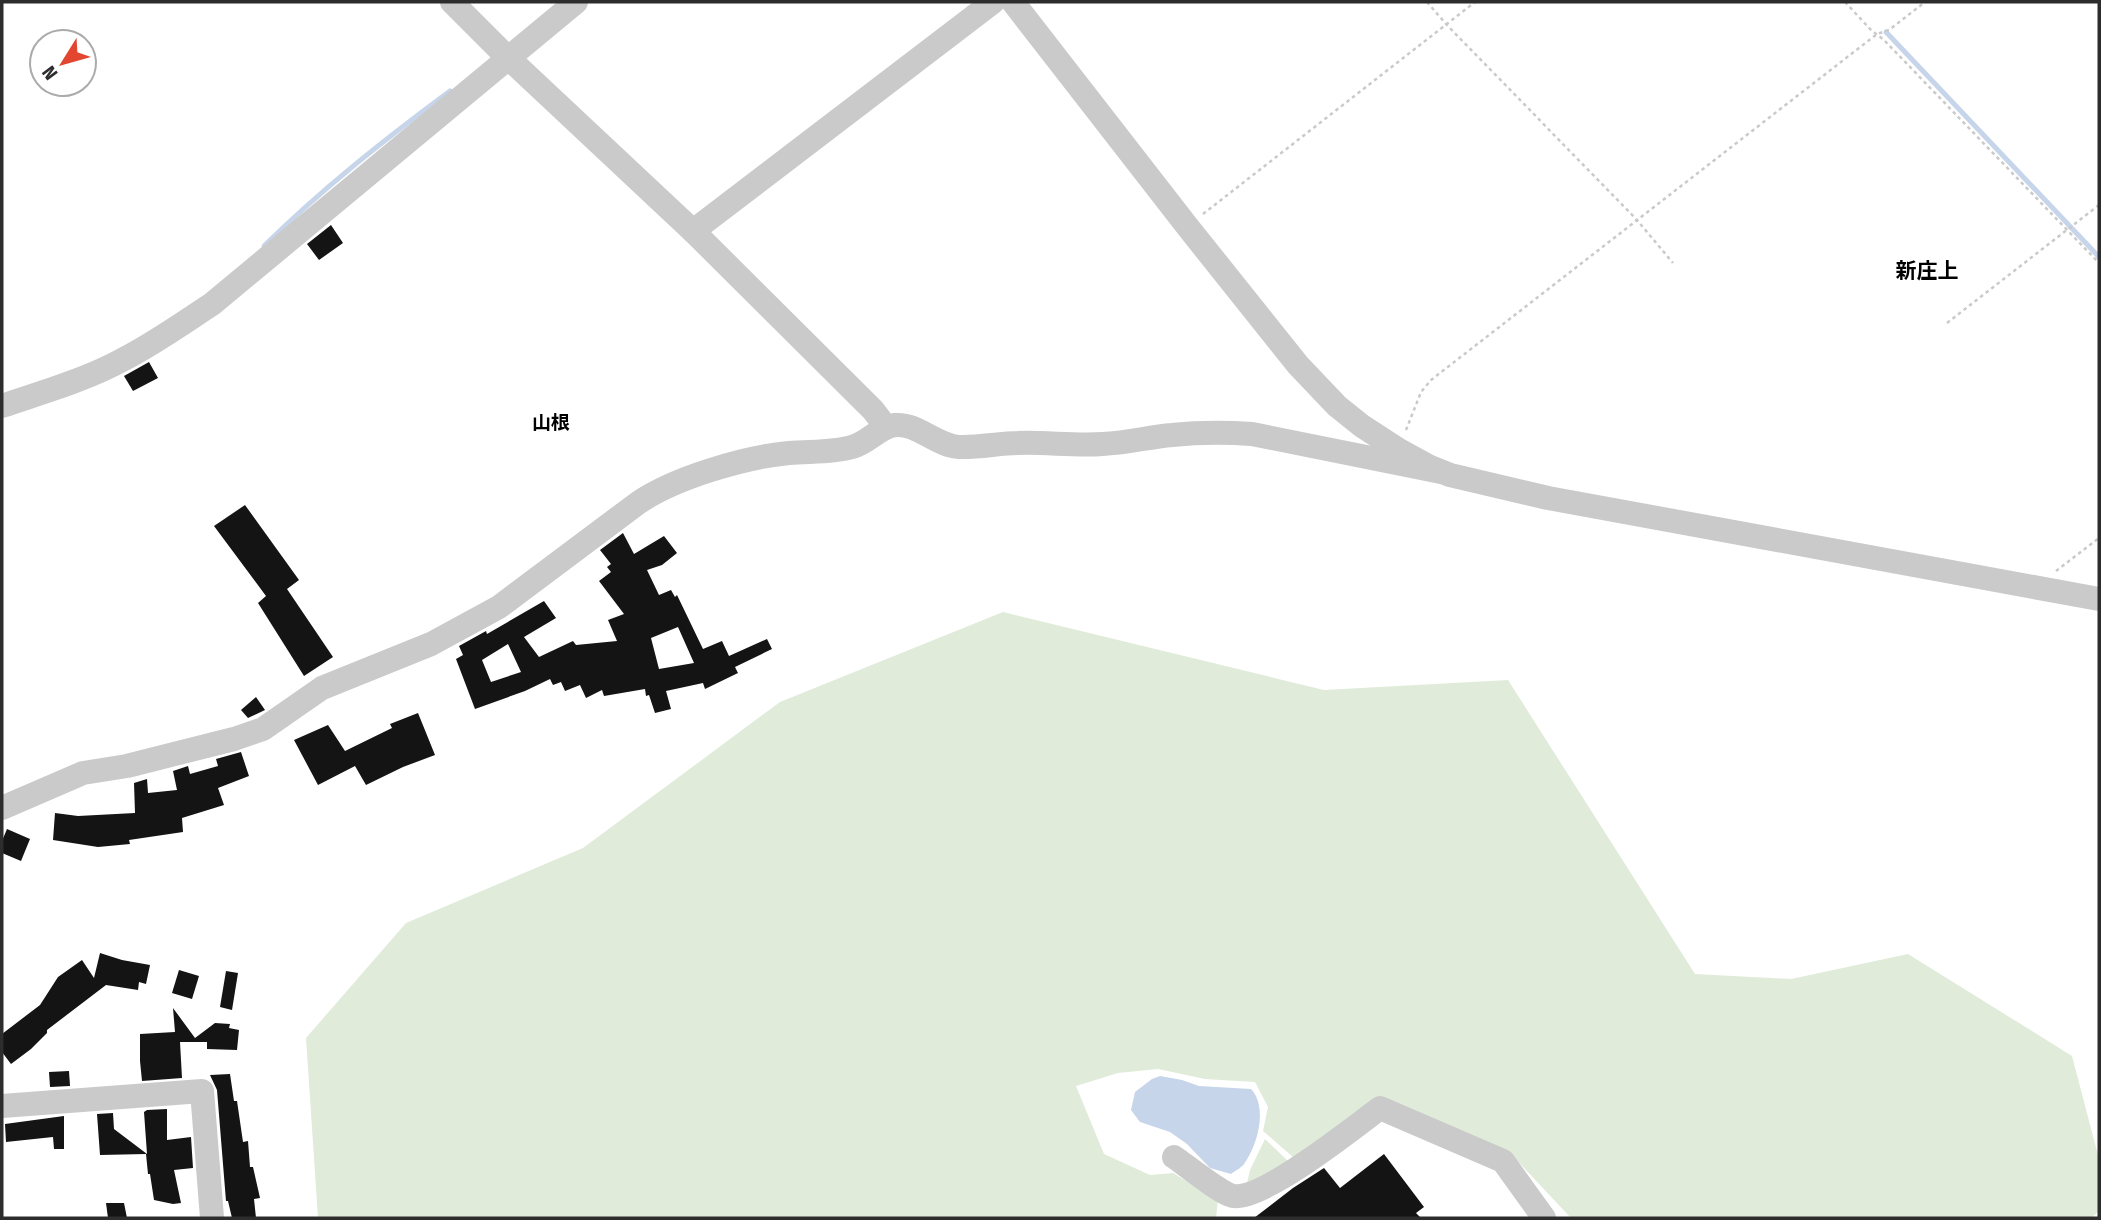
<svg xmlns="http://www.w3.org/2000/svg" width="2101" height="1220" font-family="'Fira Sans Condensed','Noto Sans JP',sans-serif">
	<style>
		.green { fill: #e0ebda }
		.water { fill: #c6d5ea }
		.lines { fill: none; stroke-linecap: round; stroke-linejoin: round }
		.stream { stroke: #c6d5ea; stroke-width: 5 }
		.building { fill: #141414; fill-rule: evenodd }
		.path { stroke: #cacaca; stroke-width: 2.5; stroke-dasharray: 3.5 3.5; stroke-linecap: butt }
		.minor { stroke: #cacaca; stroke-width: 24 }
		.labels { text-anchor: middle; stroke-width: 7; stroke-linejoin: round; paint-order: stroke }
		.neighbourhood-label { font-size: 19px; font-weight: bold; fill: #000; stroke: #fff }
		.quarter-label { font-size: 21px; font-weight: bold; fill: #000; stroke: #fff }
	</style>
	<rect width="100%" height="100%" fill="#fff"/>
	<g class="green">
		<path d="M1003,612L1324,690L1508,680L1695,974L1791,979L1908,954L2072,1056L2099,1159V1211L2091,1218H1571L1509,1152L1380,1100L1294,1158L1263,1131L1268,1107L1255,1082L1205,1079L1158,1069L1118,1073L1076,1086L1104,1154L1150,1175L1173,1173L1218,1200L1216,1218H318L306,1038L406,923L583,848L780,702Z"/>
		<path d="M1265,1139L1289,1162L1246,1188L1250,1170Z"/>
	</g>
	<path class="water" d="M1160,1076L1182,1080L1199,1086L1251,1089C1268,1107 1258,1145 1244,1164C1241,1168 1235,1171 1231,1174L1210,1168L1187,1144L1170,1132L1140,1122L1131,1110L1135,1092L1152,1079Z"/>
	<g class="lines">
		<g class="stream">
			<path d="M1886,32L2099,257"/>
			<path d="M264,246C323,188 384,140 450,91"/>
		</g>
	</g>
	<g class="building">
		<path d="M331,225L343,243L319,260L307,244Z"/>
		<path d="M149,362L158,378L133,391L124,376Z"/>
		<path d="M245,505L299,580L287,589L333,657L304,676L258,603L266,596L214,526Z"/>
		<path d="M623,533L634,554L664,536L677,553L662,565L647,570L659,595L671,590L675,597L677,595L703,649L722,641L729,656L767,639L772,649L735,667L738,673L705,689L703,683L666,691L671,709L655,713L649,695L646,696L645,689L604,696L602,690L586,698L580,685L565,691L561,682L553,685L550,679L525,691L475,709L456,659L463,655L459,646L486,631L487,634L544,601L556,618L524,637L539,657L573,641L576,645L617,641L608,620L624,614L599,581L611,572L607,567L611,564L600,550ZM678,627L694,663L659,669L651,638ZM508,644L521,672L491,682L482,660Z"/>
		<path d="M256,697L265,710L248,718L241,710Z"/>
		<path d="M418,713L435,755L403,767L366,785L355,766L318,785L294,740L328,725L345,751L392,728L390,724Z"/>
		<path d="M241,752L249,776L218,788L224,805L182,818L183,832L129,840L130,844L98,847L53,840L55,813L78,816L135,813L134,783L147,779L148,793L177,790L173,771L188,766L190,774L218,766L216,759Z"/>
		<path d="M7,829L30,839L21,861L2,853V841Z"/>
		<path d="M100,953L122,960L150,965L146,984L139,982L138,990L106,985L47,1030V1033L31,1049L11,1064L2,1052V1034L40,1005L58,977L82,960L94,978Z"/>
		<path d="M179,970L199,976L192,999L172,993Z"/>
		<path d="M226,971L238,973L232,1010L220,1007Z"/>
		<path d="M173,1008L195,1038L215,1023L230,1024L229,1028L239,1030L237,1050L207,1049V1042H180L182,1078L142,1081L140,1061V1034L175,1032Z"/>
		<path d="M69,1071L70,1086L50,1087L49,1072Z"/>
		<path d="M230,1074L234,1101H237L243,1142L248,1141L250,1167H253L260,1198L254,1199L256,1218H232L228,1201H226L217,1090L210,1075Z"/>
		<path d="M167,1109V1140L191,1137L193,1168L174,1170L181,1203L173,1204L154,1200L150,1174H148L146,1154L100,1155L97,1114L113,1113L114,1129L147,1154L144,1112L147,1110Z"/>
		<path d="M64,1116V1149H54L53,1137L6,1142L5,1124Z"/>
		<path d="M1384,1154L1424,1207L1416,1213L1421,1218H1254L1293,1188L1324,1168L1340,1188Z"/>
		<path d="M106,1203H124L127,1218H108Z"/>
	</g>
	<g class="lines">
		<g class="path">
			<path d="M1427,2L1446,24L1637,220L1673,263"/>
			<path d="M1845,2L1871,30L1884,40L2099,263"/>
			<path d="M1203,214L1475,2"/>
			<path d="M1947,323L2099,205"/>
			<path d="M1406,430L1421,392L1431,380L1877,34L1889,30L1925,2"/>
			<path d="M2056,571L2099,538"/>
		</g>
		<g class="minor">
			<path d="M452,2L502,52L693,231L873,410L886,427"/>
			<path d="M1013,2L1187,226L1298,365L1337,406L1362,426L1399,450L1430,467L1450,475L1548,498L2099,599"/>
			<path d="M693,231L993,2"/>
			<path d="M2,406C43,392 86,380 124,359C155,343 183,323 212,304L576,2"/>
			<path d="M2,808L83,773L127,766L234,739L263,729L322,688L431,644L499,607L638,503C674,478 745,457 789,453C809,451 832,453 852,447C868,443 879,427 895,425C918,423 936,446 959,447C979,448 999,443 1018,443C1046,442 1075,446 1103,444C1126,443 1149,437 1172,435C1199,432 1225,432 1252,434L1441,472"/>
			<path d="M2,1106L202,1091L212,1218"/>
			<path d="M1174,1157C1187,1166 1220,1193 1233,1196C1262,1201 1355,1127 1380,1108L1503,1161L1544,1218"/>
		</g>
	</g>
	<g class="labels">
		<g class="neighbourhood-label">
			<text x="551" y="429">山根</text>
		</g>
		<g class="quarter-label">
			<text x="1927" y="278">新庄上</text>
		</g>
	</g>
	<rect width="2101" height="1220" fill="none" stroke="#2d2d2d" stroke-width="7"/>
	<g transform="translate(63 63) rotate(233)"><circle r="33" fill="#ffffff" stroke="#ababab" stroke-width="2"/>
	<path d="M0-5L12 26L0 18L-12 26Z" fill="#e34630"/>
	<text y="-10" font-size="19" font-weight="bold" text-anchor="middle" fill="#2d2d2d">N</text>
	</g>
</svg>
